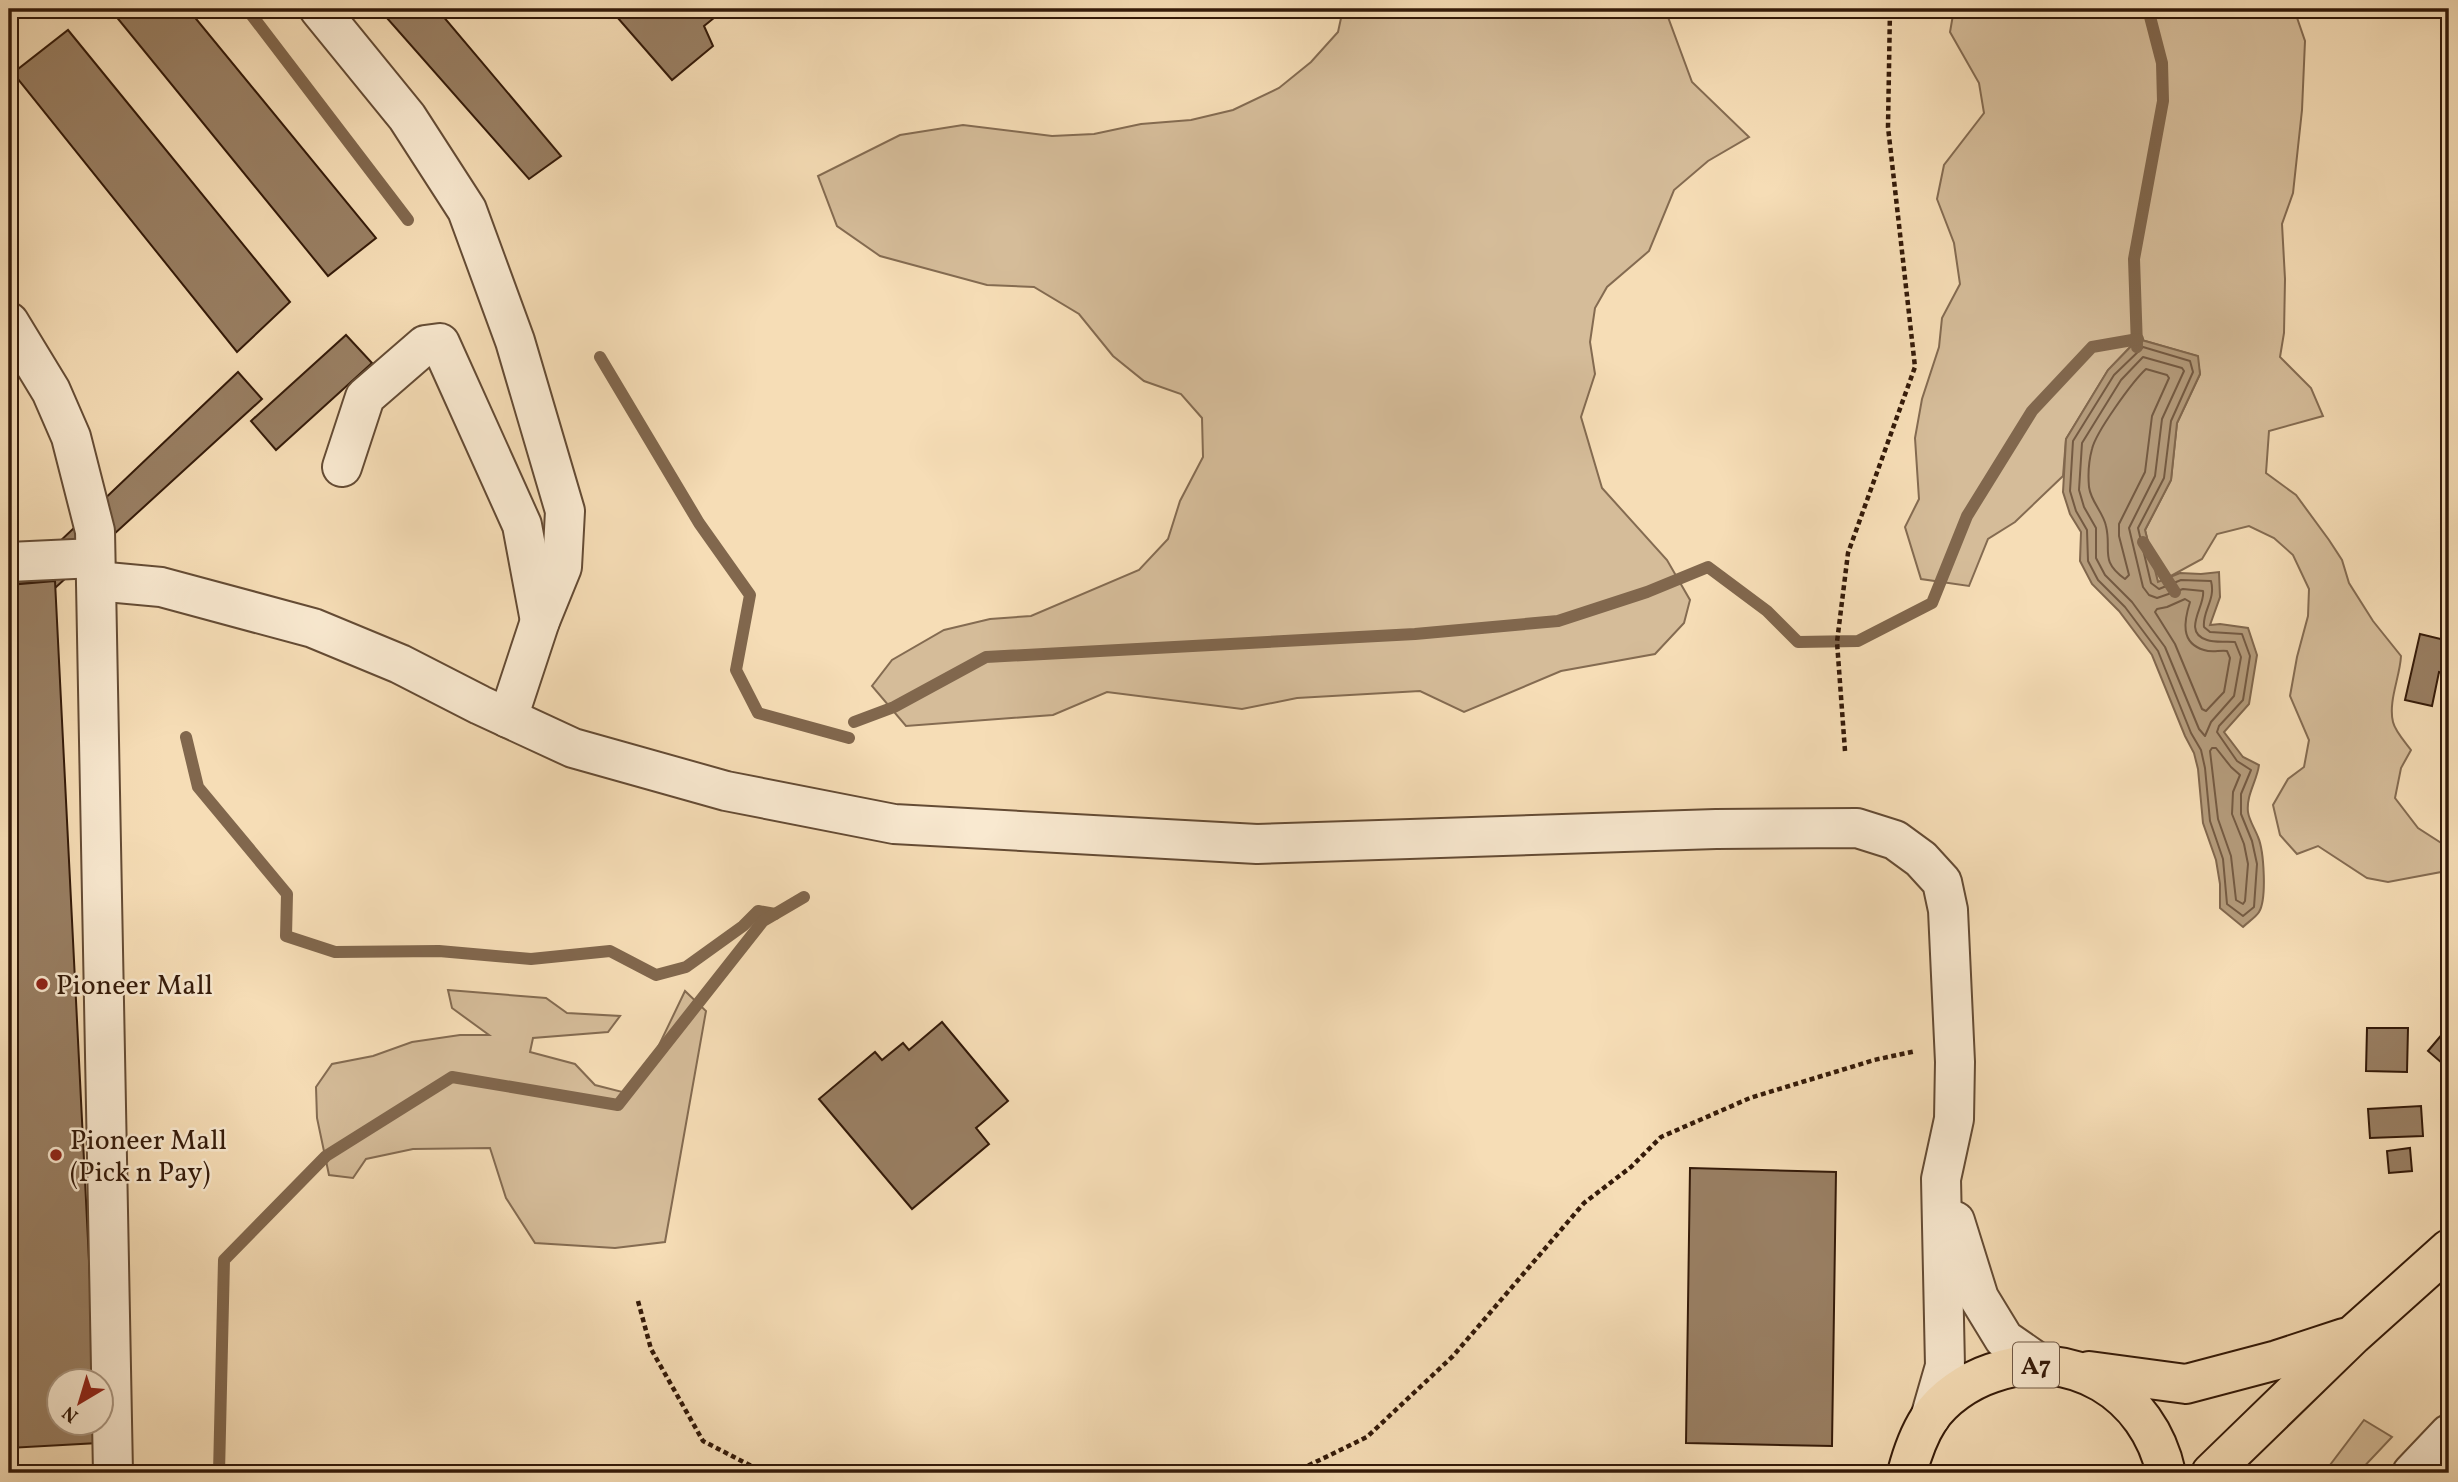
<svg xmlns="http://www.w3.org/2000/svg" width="2458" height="1482" font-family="Vollkorn,serif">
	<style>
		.green { fill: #d5bc99; stroke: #846b51; stroke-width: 2 }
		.water { fill: #b49b7b; stroke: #81674d; stroke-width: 2 }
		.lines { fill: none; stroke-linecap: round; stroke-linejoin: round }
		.shore { stroke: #745a42; stroke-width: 2 }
		.stream { stroke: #81674d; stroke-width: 12 }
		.building { fill: #997f63; stroke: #341a09; stroke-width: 2 }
		.minor-casing { stroke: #644b34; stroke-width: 42 }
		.major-casing { stroke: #341a09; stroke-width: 42 }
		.path { stroke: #341a09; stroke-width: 4.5; stroke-dasharray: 5 3.5; stroke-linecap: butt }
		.minor { stroke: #f9e9d0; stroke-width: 38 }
		.major { stroke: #f6ddb6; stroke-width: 38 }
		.poi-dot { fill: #8f2418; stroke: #f9e9d0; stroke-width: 2.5 }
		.labels { text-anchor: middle; stroke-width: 5; stroke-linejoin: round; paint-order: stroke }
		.shield { fill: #f9e9d0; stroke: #6f5845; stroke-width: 2 }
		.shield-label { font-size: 26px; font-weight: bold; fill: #341a09 }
		.poi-label { font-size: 28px; fill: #341a09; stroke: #f9e9d0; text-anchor: start }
	</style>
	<rect width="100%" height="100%" fill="#f6ddb6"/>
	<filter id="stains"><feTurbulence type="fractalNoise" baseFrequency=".00286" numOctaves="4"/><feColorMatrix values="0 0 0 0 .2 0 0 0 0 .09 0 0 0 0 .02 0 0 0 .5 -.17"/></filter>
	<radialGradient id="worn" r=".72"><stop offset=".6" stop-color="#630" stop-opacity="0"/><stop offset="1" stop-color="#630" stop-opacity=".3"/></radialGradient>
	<g class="green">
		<path d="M1343,9H1728L1668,17L1692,82L1749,137L1708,161L1674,190L1649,251L1607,287L1595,308L1590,342L1595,374L1581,417L1602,488L1667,560L1690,600L1684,623L1655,654L1561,671L1464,712L1420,691L1297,698L1242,709L1107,692L1053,715L906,726L872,686L892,660L944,630L990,619L1031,616L1139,570L1168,539L1180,501L1203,457L1202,418L1181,394L1144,381L1113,356L1079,314L1034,287L987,285L880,256L837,226L818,176L900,135L963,125L1052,136L1094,134L1141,124L1191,120L1233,110L1279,88L1311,62L1338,32Z"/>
		<path d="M1954,9H2294L2305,41L2302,110L2293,193L2282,224L2285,279L2284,333L2280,357L2311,388L2323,416L2269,431L2266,473L2296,495L2329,540L2342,560L2349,583L2373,621L2401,656C2400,677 2388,701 2393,722C2395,731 2405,742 2411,750L2401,768L2395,798L2418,828L2449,848V863L2441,872L2388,882L2367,878L2318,846L2297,854L2280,835L2273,805L2288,779L2304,767L2309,740L2290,696L2297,657L2308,616L2309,589L2293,555L2274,538L2249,526L2217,534L2202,559L2158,583L2145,530L2171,480L2177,423L2200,374L2197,356L2138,339L2108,370L2066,439L2063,476L2015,522L1988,539L1969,586L1921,579L1905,527L1919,499L1915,438L1922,399L1939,347L1942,318L1960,284L1954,243L1937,199L1944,165L1984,113L1979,83L1950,32Z"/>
		<path d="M448,990L546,998L567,1013L620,1016L608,1032L533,1038L530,1052L575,1064L595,1085L626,1093L649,1066L685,991L706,1011L665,1242L615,1248L535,1243L506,1198L490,1148L413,1149L366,1159L353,1178L329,1175L317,1118L316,1087L332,1064L373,1056L412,1042L460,1035H489L452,1008Z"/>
		<path d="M2364,1420L2392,1437L2358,1473H2324Z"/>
	</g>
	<path class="water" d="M2138,339L2198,356L2200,374L2177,423L2171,480L2145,530L2158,582L2180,573L2201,574L2219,572L2220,597L2210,625L2220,624L2248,628L2257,655L2249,704L2224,732L2243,757L2259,765C2257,781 2246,795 2248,812C2249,820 2255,829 2258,837C2264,851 2267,899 2259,912C2256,917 2248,922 2243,927L2220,908V884L2216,860L2203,823L2198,769L2194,753L2185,736L2152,655L2119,611L2092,584L2080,561L2081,532L2070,514L2063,492L2066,439L2108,370Z"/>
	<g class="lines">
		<g class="shore">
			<path d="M2143,347L2190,361L2193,372L2171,421L2164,478L2138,528L2151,583L2159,589L2181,580L2211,581C2216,600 2202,611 2204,627L2210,632L2242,634L2250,656L2243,700L2219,726L2217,732L2237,761L2251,770L2241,794V814L2252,841L2257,864L2254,907L2243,916L2227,904L2223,859L2210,821L2205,768L2201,750L2191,733L2158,651L2125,607L2098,580L2088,561L2087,530L2076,511L2070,491L2073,441L2114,375Z"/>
			<path d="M2143,357L2182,368L2184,371L2162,419L2155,476L2129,528L2143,587L2149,595L2157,598L2183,589L2203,591C2206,605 2181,632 2207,640C2215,643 2226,641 2235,642L2241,657L2234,696L2211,722L2205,736L2199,729L2165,647L2132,602L2105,575L2096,558V528L2084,507L2079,490L2082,443L2121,380Z"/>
			<path d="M2146,369L2167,375L2169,378L2152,416L2145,472L2119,524V536L2129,575L2125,579C2099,560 2112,551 2106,526C2103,512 2091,502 2089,487C2088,476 2089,460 2092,449C2096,432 2132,382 2146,369Z"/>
			<path d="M2185,599L2190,602C2184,621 2180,643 2204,650C2212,653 2219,650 2227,651L2230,658L2224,692L2206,711L2202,709L2175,644L2155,612L2157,609L2167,607Z"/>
			<path d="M2212,748H2216L2231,767L2240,775L2233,792L2232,814L2244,844L2248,864L2245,901L2243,904L2236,900L2231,856L2218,819L2210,751Z"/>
		</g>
		<g class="stream">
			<path d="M247,9L408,220"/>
			<path d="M2137,347L2134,259L2163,101L2162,63L2148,9"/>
			<path d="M600,357L699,523L750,595L736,670L758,713L849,738"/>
			<path d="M2143,542L2175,592"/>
			<path d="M854,722L894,707L986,657L1415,634L1558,621L1647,592L1708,567L1767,611L1798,642L1858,641L1932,603L1967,516L2032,411L2092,347L2138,339"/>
			<path d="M186,737L198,787L287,894L286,936L335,952L439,951L531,959L610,951L656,975L686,967L743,926L758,911L775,914"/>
			<path d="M219,1473L224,1260L326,1156L452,1077L618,1105L763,921L804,897"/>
		</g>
	</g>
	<g class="building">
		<path d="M110,9H188L376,238L328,276Z"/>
		<path d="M379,9H437L561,156L529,179Z"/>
		<path d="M610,9H725L704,26L713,46L672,80Z"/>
		<path d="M68,30L290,302L237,352L13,73Z"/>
		<path d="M346,335L372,363L276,450L251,421Z"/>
		<path d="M238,372L262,399L55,588V581L15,584Z"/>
		<path d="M55,581L95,1380H60V1422H97L98,1443L9,1448V585Z"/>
		<path d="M2420,634L2449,641V675L2439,672L2432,706L2405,700Z"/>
		<path d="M942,1022L1008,1101L976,1128L989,1144L912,1209L819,1099L875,1052L882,1060L903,1043L909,1050Z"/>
		<path d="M2449,1026V1069L2428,1051Z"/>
		<path d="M2367,1028H2408L2407,1072L2366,1071Z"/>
		<path d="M2421,1106L2423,1136L2370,1138L2368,1109Z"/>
		<path d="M2410,1148L2412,1171L2389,1173L2387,1151Z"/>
		<path d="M1690,1168L1836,1172L1832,1446L1686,1443Z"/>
	</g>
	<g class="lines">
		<g class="minor-casing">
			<g id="minor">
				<path d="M319,9L407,117L467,210L515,341L565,511L562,567L540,621L508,718"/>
				<path d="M9,322L51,391L71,437L95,531L113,1473"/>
				<path d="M342,467L365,397L425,345L440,343L522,525L540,621"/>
				<path d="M9,562L95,558"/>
				<path d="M96,581L161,587L313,628L400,664L480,705L573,748L726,791L894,824L1257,844L1716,829L1857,828L1895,840L1921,859L1942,882L1948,910L1955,1062L1954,1119L1941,1179L1945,1366L1930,1418"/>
				<path d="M1955,1221L1979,1298L2004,1339L2040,1364"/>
				<path d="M2412,1473L2449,1434"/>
			</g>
		</g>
		<g class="major-casing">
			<g id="major">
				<path d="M2089,1371L2186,1384L2277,1360L2344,1338"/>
				<path d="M1907,1473C1912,1454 1918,1436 1929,1419C1943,1398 1968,1381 1992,1373C2071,1345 2149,1393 2166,1473"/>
				<path d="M2211,1473L2353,1335L2449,1249"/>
			</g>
		</g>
		<g class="path">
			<path d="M1845,751L1837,642L1848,553L1915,367L1888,127L1890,9"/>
			<path d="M638,1301L651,1349L703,1441L765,1473"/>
			<path d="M1293,1473L1367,1437L1453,1356L1584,1203L1631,1167L1661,1137L1750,1098L1874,1060L1916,1051"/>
		</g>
		<use href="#minor" class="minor"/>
		<use href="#major" class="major"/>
	</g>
	<g class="poi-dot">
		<circle cx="42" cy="984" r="7"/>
		<circle cx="56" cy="1155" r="7"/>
	</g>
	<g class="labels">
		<rect class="shield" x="2013" y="1342.5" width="46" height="45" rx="5"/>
		<g class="shield-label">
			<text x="2036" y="1374">A7</text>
		</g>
		<g class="poi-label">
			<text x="56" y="994">Pioneer Mall</text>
			<text x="70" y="1149">Pioneer Mall<tspan x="70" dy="32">(Pick n Pay)</tspan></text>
		</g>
	</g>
	<rect width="2458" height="1482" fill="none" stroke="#f6ddb6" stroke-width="35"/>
	<rect x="10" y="10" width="2437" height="1461" fill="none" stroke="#341a09" stroke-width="3.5"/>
	<rect x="18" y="18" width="2423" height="1447" fill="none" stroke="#341a09" stroke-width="2"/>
	<g transform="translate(80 1402) rotate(218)"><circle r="33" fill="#f9e9d0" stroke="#aa9680" stroke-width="2"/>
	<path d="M0-5L12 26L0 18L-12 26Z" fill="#8f2418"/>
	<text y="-10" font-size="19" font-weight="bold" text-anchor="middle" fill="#341a09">N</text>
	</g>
	<rect width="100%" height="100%" filter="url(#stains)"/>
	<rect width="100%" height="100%" fill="url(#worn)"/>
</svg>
